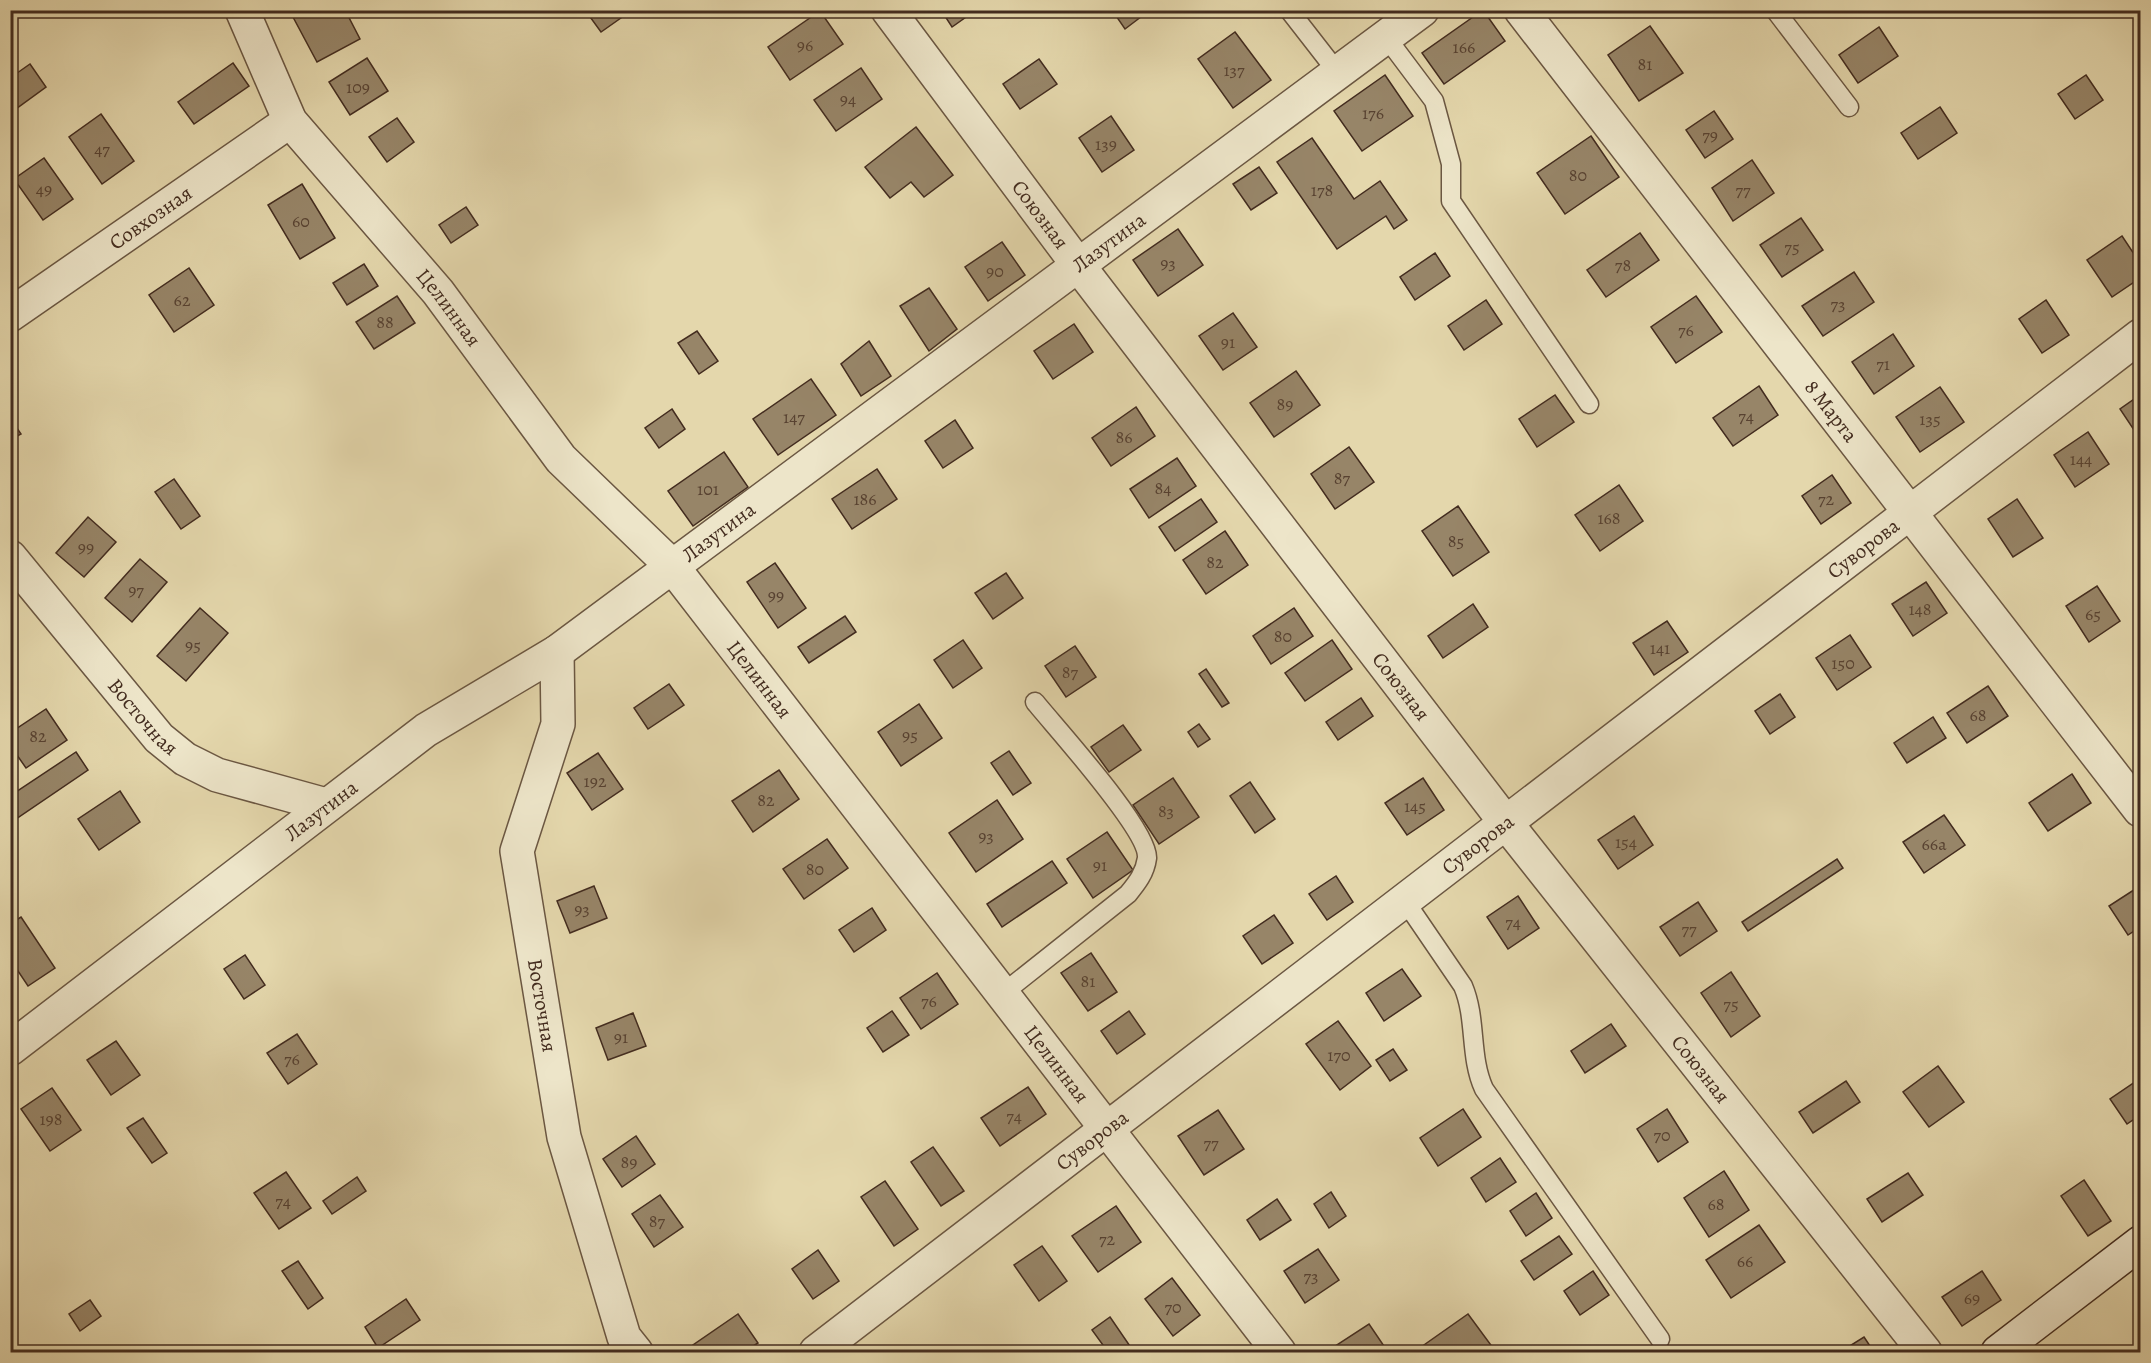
<svg xmlns="http://www.w3.org/2000/svg" width="2151" height="1363" font-family="Alegreya,serif">
	<style>
		.building { fill: #978568; stroke: #432c1f; stroke-width: 1.5 }
		.lines { fill: none; stroke-linecap: round; stroke-linejoin: round }
		.lane-casing { stroke: #6b5742; stroke-width: 21 }
		.street-casing { stroke: #6b5742; stroke-width: 36 }
		.secondary-casing { stroke: #432c1f; stroke-width: 36 }
		.lane { stroke: #ede5c9; stroke-width: 18 }
		.street { stroke: #ede5c9; stroke-width: 33 }
		.secondary { stroke: #ede5c9; stroke-width: 33 }
		.labels { text-anchor: middle; stroke-width: 4.5; stroke-linejoin: round; paint-order: stroke }
		.number-label { font-size: 18px; fill: #584231 }
		.street-label { font-size: 21px; fill: #432c1f; stroke: #ede5c9 }
	</style>
	<rect width="100%" height="100%" fill="#e4d7ac"/>
	<filter id="stains"><feTurbulence type="fractalNoise" baseFrequency=".00333" numOctaves="4"/><feColorMatrix values="0 0 0 0 .2 0 0 0 0 .09 0 0 0 0 .02 0 0 0 .5 -.17"/></filter>
	<radialGradient id="worn" r=".72"><stop offset=".6" stop-color="#630" stop-opacity="0"/><stop offset="1" stop-color="#630" stop-opacity=".3"/></radialGradient>
	<g class="building">
		<path d="M305,10H345L360,39L317,62L293,17Z"/>
		<path d="M585,10H627L628,13L601,32Z"/>
		<path d="M941,10H976L952,27Z"/>
		<path d="M1112,10H1150L1125,29Z"/>
		<path d="M1483,10L1505,41L1444,84L1422,53Z"/>
		<path d="M820,11L843,44L790,80L768,47Z"/>
		<path d="M1650,26L1683,73L1639,101L1608,55Z"/>
		<path d="M1879,27L1898,56L1858,83L1839,55Z"/>
		<path d="M1235,32L1271,80L1233,108L1198,59Z"/>
		<path d="M367,58L388,91L350,115L329,82Z"/>
		<path d="M1039,59L1057,84L1020,109L1003,84Z"/>
		<path d="M233,63L249,86L194,124L178,102Z"/>
		<path d="M30,64L46,87L13,111L10,78Z"/>
		<path d="M861,68L882,99L836,131L814,100Z"/>
		<path d="M1385,75L1413,116L1362,151L1334,111Z"/>
		<path d="M2086,75L2103,100L2075,119L2058,94Z"/>
		<path d="M1940,107L1957,133L1918,159L1901,133Z"/>
		<path d="M1714,111L1733,139L1705,158L1686,130Z"/>
		<path d="M101,114L134,161L102,184L69,137Z"/>
		<path d="M1111,116L1134,150L1102,172L1079,138Z"/>
		<path d="M397,118L414,142L387,162L369,137Z"/>
		<path d="M916,127L953,175L924,197L911,182L890,198L865,167Z"/>
		<path d="M1591,136L1619,177L1565,214L1537,173Z"/>
		<path d="M1312,138L1354,199L1380,181L1407,220L1394,229L1386,216L1337,249L1277,162Z"/>
		<path d="M44,158L73,199L43,220L14,179Z"/>
		<path d="M1752,160L1774,193L1733,221L1712,188Z"/>
		<path d="M1259,167L1277,193L1251,210L1233,184Z"/>
		<path d="M302,184L335,238L300,259L268,205Z"/>
		<path d="M466,207L478,225L451,243L439,225Z"/>
		<path d="M1801,218L1823,250L1782,277L1760,245Z"/>
		<path d="M1178,229L1203,265L1158,296L1133,260Z"/>
		<path d="M1640,233L1659,260L1606,297L1587,270Z"/>
		<path d="M2122,236L2140,263V278L2112,297L2087,260Z"/>
		<path d="M1002,242L1025,275L988,301L965,267Z"/>
		<path d="M1435,253L1450,276L1415,300L1400,277Z"/>
		<path d="M364,264L378,286L347,305L333,283Z"/>
		<path d="M189,268L214,305L174,332L149,295Z"/>
		<path d="M1854,272L1874,302L1823,336L1802,306Z"/>
		<path d="M929,288L957,329L929,351L900,306Z"/>
		<path d="M397,296L415,323L374,349L356,322Z"/>
		<path d="M1696,296L1722,332L1676,363L1651,327Z"/>
		<path d="M1486,300L1502,324L1464,350L1448,326Z"/>
		<path d="M2046,300L2069,335L2042,353L2019,319Z"/>
		<path d="M1233,313L1257,347L1223,370L1199,336Z"/>
		<path d="M1074,324L1093,352L1053,379L1034,351Z"/>
		<path d="M697,331L718,361L699,374L678,343Z"/>
		<path d="M1893,334L1914,366L1874,394L1852,362Z"/>
		<path d="M869,341L891,376L861,396L841,364Z"/>
		<path d="M1296,371L1320,405L1274,437L1250,403Z"/>
		<path d="M811,379L836,415L778,455L753,419Z"/>
		<path d="M1759,386L1778,415L1733,446L1713,418Z"/>
		<path d="M1940,387L1964,422L1920,452L1896,417Z"/>
		<path d="M1555,395L1574,422L1537,447L1519,419Z"/>
		<path d="M2140,395V439L2120,409Z"/>
		<path d="M1136,407L1155,436L1111,466L1092,438Z"/>
		<path d="M672,409L685,429L659,448L645,428Z"/>
		<path d="M10,418L21,434L10,440Z"/>
		<path d="M955,420L973,448L943,468L925,441Z"/>
		<path d="M2088,432L2109,464L2075,487L2054,455Z"/>
		<path d="M1349,447L1374,482L1335,509L1311,474Z"/>
		<path d="M724,452L748,487L693,526L668,491Z"/>
		<path d="M1177,458L1196,486L1149,518L1130,489Z"/>
		<path d="M877,469L897,499L852,529L832,499Z"/>
		<path d="M1832,475L1851,503L1821,524L1802,496Z"/>
		<path d="M174,479L200,516L181,529L155,492Z"/>
		<path d="M1619,485L1643,521L1600,551L1575,515Z"/>
		<path d="M1201,499L1217,522L1175,551L1159,527Z"/>
		<path d="M2017,499L2043,538L2013,557L1988,519Z"/>
		<path d="M1458,506L1489,552L1453,576L1422,531Z"/>
		<path d="M88,517L116,542L84,577L56,553Z"/>
		<path d="M1225,531L1248,565L1206,594L1183,560Z"/>
		<path d="M140,559L167,582L132,622L105,598Z"/>
		<path d="M775,563L806,608L778,628L747,582Z"/>
		<path d="M1006,573L1023,598L993,619L975,593Z"/>
		<path d="M1926,582L1947,613L1913,636L1892,604Z"/>
		<path d="M2097,586L2120,621L2089,642L2066,606Z"/>
		<path d="M1473,604L1488,627L1443,658L1428,636Z"/>
		<path d="M200,608L228,633L186,681L157,656Z"/>
		<path d="M1294,608L1313,636L1271,664L1253,636Z"/>
		<path d="M845,616L856,632L809,663L798,647Z"/>
		<path d="M1667,621L1688,652L1654,675L1633,643Z"/>
		<path d="M1850,635L1871,667L1837,690L1816,658Z"/>
		<path d="M963,640L982,668L953,688L934,660Z"/>
		<path d="M1332,640L1352,669L1305,701L1285,673Z"/>
		<path d="M1075,646L1096,677L1066,697L1045,666Z"/>
		<path d="M1206,669L1229,703L1222,707L1199,674Z"/>
		<path d="M669,684L684,705L648,729L634,708Z"/>
		<path d="M1988,686L2008,716L1967,743L1947,713Z"/>
		<path d="M1780,694L1795,717L1770,734L1755,711Z"/>
		<path d="M1361,698L1373,716L1338,740L1326,722Z"/>
		<path d="M919,704L942,738L901,766L878,732Z"/>
		<path d="M46,709L67,740L26,768L10,745V733Z"/>
		<path d="M1933,717L1946,738L1907,763L1894,743Z"/>
		<path d="M1199,724L1210,739L1198,747L1188,732Z"/>
		<path d="M1123,725L1141,750L1109,772L1091,747Z"/>
		<path d="M1009,751L1031,783L1013,795L991,763Z"/>
		<path d="M76,752L88,770L10,823V796Z"/>
		<path d="M598,753L623,789L592,810L567,773Z"/>
		<path d="M779,770L799,799L753,832L732,801Z"/>
		<path d="M2072,774L2091,803L2048,831L2029,803Z"/>
		<path d="M1173,778L1199,817L1159,844L1133,805Z"/>
		<path d="M1423,778L1444,810L1407,835L1385,803Z"/>
		<path d="M1250,782L1275,819L1255,833L1230,796Z"/>
		<path d="M120,791L140,822L99,850L78,819Z"/>
		<path d="M997,800L1023,839L976,872L949,833Z"/>
		<path d="M1944,815L1965,845L1924,873L1903,842Z"/>
		<path d="M1634,816L1653,845L1618,869L1598,840Z"/>
		<path d="M1107,832L1133,870L1093,898L1067,859Z"/>
		<path d="M827,839L848,868L804,899L783,869Z"/>
		<path d="M1837,859L1843,868L1748,931L1742,922Z"/>
		<path d="M1052,861L1067,883L1002,927L987,904Z"/>
		<path d="M1336,876L1353,902L1327,920L1309,894Z"/>
		<path d="M594,886L607,918L570,933L557,901Z"/>
		<path d="M2140,886V927L2128,935L2109,906Z"/>
		<path d="M1518,896L1539,928L1508,949L1487,917Z"/>
		<path d="M1698,902L1717,931L1680,956L1660,927Z"/>
		<path d="M872,908L886,930L854,952L839,930Z"/>
		<path d="M1274,915L1293,943L1262,964L1243,936Z"/>
		<path d="M21,917L55,968L28,986L10,959V924Z"/>
		<path d="M1091,953L1117,992L1088,1011L1061,973Z"/>
		<path d="M245,955L265,985L244,999L224,969Z"/>
		<path d="M1402,969L1421,996L1384,1021L1366,993Z"/>
		<path d="M1731,972L1760,1016L1731,1037L1701,993Z"/>
		<path d="M937,973L958,1004L921,1029L900,998Z"/>
		<path d="M892,1011L909,1035L883,1052L867,1028Z"/>
		<path d="M1129,1011L1145,1034L1117,1054L1101,1031Z"/>
		<path d="M633,1013L646,1046L608,1060L596,1028Z"/>
		<path d="M1338,1021L1371,1066L1340,1090L1306,1044Z"/>
		<path d="M1611,1024L1626,1046L1585,1073L1571,1051Z"/>
		<path d="M297,1034L317,1064L288,1084L267,1053Z"/>
		<path d="M116,1041L140,1075L111,1095L87,1060Z"/>
		<path d="M1393,1049L1407,1070L1390,1081L1376,1060Z"/>
		<path d="M1938,1066L1964,1102L1929,1127L1903,1092Z"/>
		<path d="M2138,1080L2140,1085V1115L2127,1124L2110,1099Z"/>
		<path d="M1846,1081L1860,1102L1813,1133L1799,1112Z"/>
		<path d="M1028,1087L1046,1114L1000,1146L981,1118Z"/>
		<path d="M52,1088L81,1130L50,1151L21,1109Z"/>
		<path d="M1463,1109L1481,1137L1438,1166L1420,1138Z"/>
		<path d="M1667,1109L1688,1142L1658,1162L1637,1129Z"/>
		<path d="M1218,1110L1244,1149L1204,1175L1178,1136Z"/>
		<path d="M143,1118L167,1153L152,1163L127,1128Z"/>
		<path d="M636,1136L655,1164L622,1187L603,1159Z"/>
		<path d="M933,1147L964,1191L941,1206L911,1162Z"/>
		<path d="M1500,1158L1516,1182L1486,1202L1471,1178Z"/>
		<path d="M1724,1171L1749,1210L1709,1237L1684,1198Z"/>
		<path d="M286,1172L311,1208L279,1229L254,1193Z"/>
		<path d="M1908,1173L1923,1195L1882,1222L1867,1199Z"/>
		<path d="M357,1177L366,1191L332,1214L323,1201Z"/>
		<path d="M2084,1180L2111,1221L2088,1236L2061,1196Z"/>
		<path d="M885,1181L918,1229L894,1246L861,1197Z"/>
		<path d="M1331,1192L1346,1216L1329,1228L1314,1204Z"/>
		<path d="M1536,1193L1552,1218L1526,1236L1510,1211Z"/>
		<path d="M660,1195L683,1227L654,1247L632,1214Z"/>
		<path d="M1277,1199L1291,1220L1260,1240L1247,1220Z"/>
		<path d="M1116,1206L1141,1242L1098,1272L1072,1236Z"/>
		<path d="M1759,1225L1785,1262L1731,1298L1706,1260Z"/>
		<path d="M1559,1236L1572,1254L1534,1280L1521,1261Z"/>
		<path d="M1042,1246L1067,1281L1039,1301L1014,1265Z"/>
		<path d="M1318,1249L1339,1280L1305,1303L1284,1271Z"/>
		<path d="M818,1250L839,1281L813,1299L792,1269Z"/>
		<path d="M298,1261L323,1298L308,1309L282,1271Z"/>
		<path d="M1593,1271L1609,1295L1580,1315L1564,1291Z"/>
		<path d="M1982,1271L2001,1300L1962,1326L1942,1297Z"/>
		<path d="M1172,1278L1200,1315L1173,1336L1145,1299Z"/>
		<path d="M406,1299L420,1320L378,1348L365,1327Z"/>
		<path d="M90,1300L101,1316L80,1331L69,1314Z"/>
		<path d="M738,1314L758,1343L744,1352H698L693,1345Z"/>
		<path d="M1468,1314L1496,1352H1414Z"/>
		<path d="M1110,1317L1134,1352H1108L1092,1330Z"/>
		<path d="M1369,1324L1388,1352H1336L1332,1348Z"/>
		<path d="M1864,1337L1874,1352H1840Z"/>
	</g>
	<g class="lines">
		<g class="lane-casing">
			<g id="lane">
				<path d="M1289,10L1338,73"/>
				<path d="M1775,10L1849,107"/>
				<path d="M1386,37L1434,101L1451,164V201L1589,404"/>
				<path d="M1405,901L1463,986C1477,1019 1469,1056 1484,1089L1660,1339"/>
				<path d="M1002,994L1128,894C1137,883 1145,873 1147,858C1149,830 1056,728 1035,702"/>
			</g>
		</g>
		<g class="street-casing">
			<g id="street">
				<path id="s1" d="M242,10L290,121L438,292L561,459L672,566L1279,1352"/>
				<path id="s2" d="M888,10L1078,265L1506,823L1925,1352"/>
				<path id="s3" d="M1521,10L2140,810"/>
				<path id="s4" d="M10,315L290,121"/>
				<path id="s5" d="M10,557L159,738L185,759L217,775L326,805"/>
				<path id="s6" d="M557,652L558,724L517,851L564,1137L624,1337L636,1352"/>
				<path id="s7" d="M10,1049L426,730L557,652L1422,10"/>
				<path id="s8" d="M816,1352L2140,336"/>
			</g>
		</g>
		<g class="secondary-casing">
			<path id="secondary" d="M1998,1352L2140,1243"/>
		</g>
		<use href="#lane" class="lane"/>
		<use href="#street" class="street"/>
		<use href="#secondary" class="secondary"/>
	</g>
	<g class="labels">
		<g class="number-label">
			<text x="805" y="51">96</text>
			<text x="1464" y="53">166</text>
			<text x="1645" y="70">81</text>
			<text x="1234" y="76">137</text>
			<text x="358" y="93">109</text>
			<text x="848" y="105">94</text>
			<text x="1373" y="119">176</text>
			<text x="1710" y="141">79</text>
			<text x="1106" y="150">139</text>
			<text x="102" y="155">47</text>
			<text x="1578" y="181">80</text>
			<text x="44" y="195">49</text>
			<text x="1322" y="196">178</text>
			<text x="1743" y="196">77</text>
			<text x="301" y="227">60</text>
			<text x="1792" y="253">75</text>
			<text x="1168" y="269">93</text>
			<text x="1623" y="271">78</text>
			<text x="995" y="277">90</text>
			<text x="182" y="306">62</text>
			<text x="1838" y="310">73</text>
			<text x="385" y="328">88</text>
			<text x="1686" y="336">76</text>
			<text x="1228" y="348">91</text>
			<text x="1883" y="370">71</text>
			<text x="1285" y="410">89</text>
			<text x="1746" y="422">74</text>
			<text x="794" y="423">147</text>
			<text x="1930" y="425">135</text>
			<text x="1124" y="443">86</text>
			<text x="2081" y="465">144</text>
			<text x="1342" y="484">87</text>
			<text x="1163" y="494">84</text>
			<text x="708" y="495">101</text>
			<text x="865" y="505">186</text>
			<text x="1826" y="505">72</text>
			<text x="1609" y="524">168</text>
			<text x="1456" y="547">85</text>
			<text x="86" y="553">99</text>
			<text x="1215" y="568">82</text>
			<text x="136" y="596">97</text>
			<text x="776" y="601">99</text>
			<text x="1920" y="615">148</text>
			<text x="2093" y="620">65</text>
			<text x="1283" y="642">80</text>
			<text x="193" y="651">95</text>
			<text x="1660" y="654">141</text>
			<text x="1843" y="669">150</text>
			<text x="1070" y="678">87</text>
			<text x="1978" y="721">68</text>
			<text x="910" y="741">95</text>
			<text x="38" y="742">82</text>
			<text x="595" y="787">192</text>
			<text x="766" y="806">82</text>
			<text x="1415" y="812">145</text>
			<text x="1166" y="817">83</text>
			<text x="986" y="842">93</text>
			<text x="1626" y="848">154</text>
			<text x="1934" y="850">66а</text>
			<text x="1100" y="871">91</text>
			<text x="815" y="875">80</text>
			<text x="582" y="915">93</text>
			<text x="1513" y="928">74</text>
			<text x="1689" y="935">77</text>
			<text x="1088" y="987">81</text>
			<text x="929" y="1007">76</text>
			<text x="1731" y="1010">75</text>
			<text x="621" y="1043">91</text>
			<text x="1339" y="1061">170</text>
			<text x="292" y="1065">76</text>
			<text x="1014" y="1122">74</text>
			<text x="51" y="1125">198</text>
			<text x="1662" y="1141">70</text>
			<text x="1211" y="1149">77</text>
			<text x="629" y="1168">89</text>
			<text x="283" y="1207">74</text>
			<text x="1716" y="1210">68</text>
			<text x="657" y="1227">87</text>
			<text x="1107" y="1245">72</text>
			<text x="1745" y="1267">66</text>
			<text x="1311" y="1282">73</text>
			<text x="1972" y="1304">69</text>
			<text x="1173" y="1313">70</text>
		</g>
		<g class="street-label">
			<text dy="7" stroke="none"><textPath href="#s2" startOffset="255">Союзная</textPath></text>
			<text dy="7" stroke="none"><textPath href="#s4" startOffset="171">Совхозная</textPath></text>
			<text dy="7" stroke="none"><textPath href="#s7" startOffset="1364">Лазутина</textPath></text>
			<text dy="7" stroke="none"><textPath href="#s1" startOffset="366">Целинная</textPath></text>
			<text dy="7" stroke="none"><textPath href="#s3" startOffset="507">8 Марта</textPath></text>
			<text dy="7" stroke="none"><textPath href="#s7" startOffset="878">Лазутина</textPath></text>
			<text dy="7" stroke="none"><textPath href="#s8" startOffset="1320">Суворова</textPath></text>
			<text dy="7" stroke="none"><textPath href="#s1" startOffset="852">Целинная</textPath></text>
			<text dy="7" stroke="none"><textPath href="#s2" startOffset="849">Союзная</textPath></text>
			<text dy="7" stroke="none"><textPath href="#s5" startOffset="208">Восточная</textPath></text>
			<text dy="7" stroke="none"><textPath href="#s7" startOffset="392">Лазутина</textPath></text>
			<text dy="7" stroke="none"><textPath href="#s8" startOffset="834">Суворова</textPath></text>
			<text dy="7" stroke="none"><textPath href="#s6" startOffset="362">Восточная</textPath></text>
			<text dy="7" stroke="none"><textPath href="#s1" startOffset="1338">Целинная</textPath></text>
			<text dy="7" stroke="none"><textPath href="#s2" startOffset="1335">Союзная</textPath></text>
			<text dy="7" stroke="none"><textPath href="#s8" startOffset="348">Суворова</textPath></text>
		</g>
	</g>
	<rect width="2151" height="1363" fill="none" stroke="#e4d7ac" stroke-width="36"/>
	<rect x="12" y="12" width="2127" height="1339" fill="none" stroke="#432c1f" stroke-width="3"/>
	<rect x="18" y="18" width="2115" height="1327" fill="none" stroke="#432c1f" stroke-width="1.5"/>
	<rect width="100%" height="100%" filter="url(#stains)"/>
	<rect width="100%" height="100%" fill="url(#worn)"/>
</svg>
